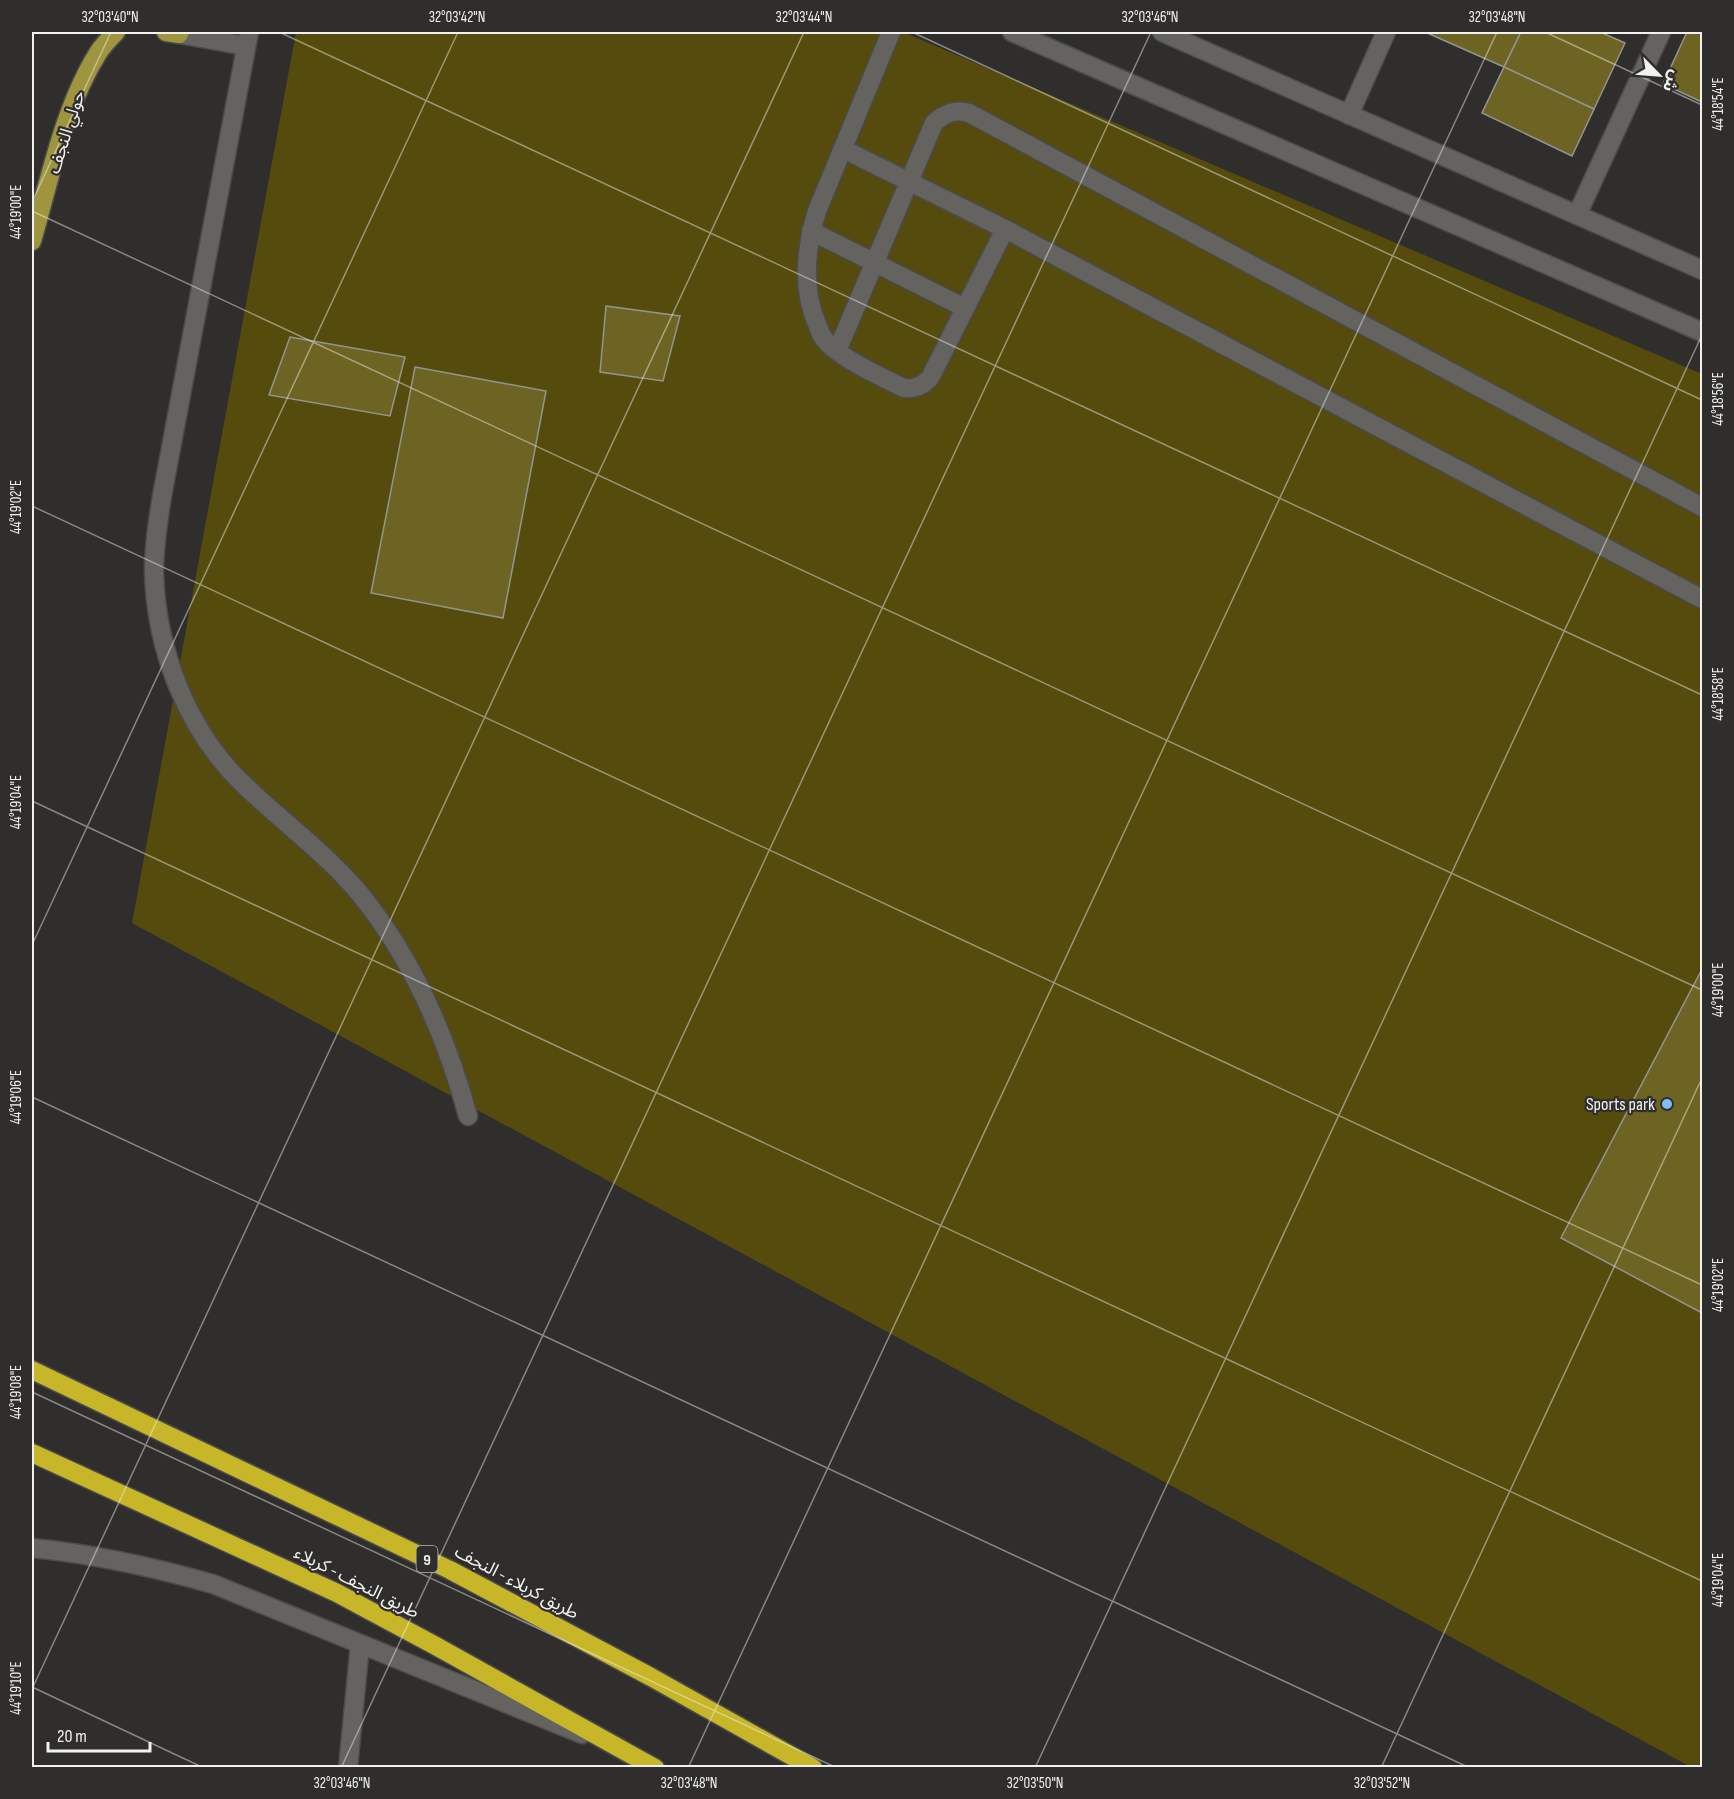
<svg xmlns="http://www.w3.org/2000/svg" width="1734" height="1799" font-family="'Sofia Sans Condensed','Noto Sans Arabic',sans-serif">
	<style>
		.green { fill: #544b0d }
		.building { fill: #6d6423; stroke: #949490; stroke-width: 1.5 }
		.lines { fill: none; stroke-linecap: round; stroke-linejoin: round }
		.lane-casing { stroke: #4b4b49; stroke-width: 21 }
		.street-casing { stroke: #4b4b49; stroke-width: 21 }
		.secondary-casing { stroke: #4b4b49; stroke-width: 21 }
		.primary-casing { stroke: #4b4b49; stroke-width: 21 }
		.highway-casing { stroke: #4b4b49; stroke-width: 21 }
		.lane { stroke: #646360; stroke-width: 18 }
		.street { stroke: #646360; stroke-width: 18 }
		.secondary { stroke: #646360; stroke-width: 18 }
		.primary { stroke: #a0953f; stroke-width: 18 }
		.highway { stroke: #c8b629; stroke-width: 18 }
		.ticks { fill: none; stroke: #f1f1ef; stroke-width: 1.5; stroke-opacity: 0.45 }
		.poi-dot { fill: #82bcfa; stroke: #2f2e2c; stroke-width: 2 }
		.labels { text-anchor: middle; stroke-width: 4.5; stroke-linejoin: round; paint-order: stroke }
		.shield { fill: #2f2e2c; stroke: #b7b6b4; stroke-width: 1.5 }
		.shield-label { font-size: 16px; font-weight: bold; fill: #f1f1ef }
		.street-label { font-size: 18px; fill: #f1f1ef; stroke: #2f2e2c }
		.poi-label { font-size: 18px; fill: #f1f1ef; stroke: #2f2e2c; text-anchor: end }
		.neatline { fill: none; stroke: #f1f1ef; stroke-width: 2 }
		.ticks-label { font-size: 15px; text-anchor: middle; fill: #f1f1ef }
	</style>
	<rect width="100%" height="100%" fill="#2f2e2c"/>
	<path class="green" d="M296,32H903L1702,374V1767H1691L132,923Z"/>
	<g class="building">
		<path d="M1425,32H1521L1504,67Z"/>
		<path d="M1521,32H1600L1625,43L1594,109L1504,67Z"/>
		<path d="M1687,32H1702V102L1663,84Z"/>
		<path d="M1504,67L1594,109L1572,156L1482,113Z"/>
		<path d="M606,306L680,316L663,381L600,372Z"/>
		<path d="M290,337L405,357L390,416L269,395Z"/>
		<path d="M415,367L546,391L503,618L371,593Z"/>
		<path d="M1702,969V1313L1561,1238Z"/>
	</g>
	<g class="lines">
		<g class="lane-casing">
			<g id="lane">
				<path d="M249,32L162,496C158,521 154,546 154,572C156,648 186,728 241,782C283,823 332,857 368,904C417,968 447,1039 468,1116"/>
				<path d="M891,32L817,211C806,247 801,287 817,324C819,329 821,336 825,340C836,356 885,379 904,388C915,389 922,386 930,378L1005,229"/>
				<path d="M179,34L246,46"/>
				<path d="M843,149L1005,229L1702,599"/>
				<path d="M811,231L965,308"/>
				<path d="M837,351L934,123C945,113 955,109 969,113L1702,507"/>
			</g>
		</g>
		<g class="street-casing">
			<g id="street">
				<path d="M1349,115L1386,32"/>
				<path d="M1577,215L1661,32"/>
				<path d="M348,1768L360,1644"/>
			</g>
		</g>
		<g class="secondary-casing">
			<g id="secondary">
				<path d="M1012,32L1702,332"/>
				<path d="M1162,32L1702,270"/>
				<path d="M32,1548C94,1554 153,1567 213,1584L582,1734"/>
			</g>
		</g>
		<g class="primary-casing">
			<g id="primary">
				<path d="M166,32L179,34L180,32"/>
				<path d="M32,241C50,179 64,107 98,53C103,45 110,38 116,32"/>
			</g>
		</g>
		<g class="highway-casing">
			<g id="highway">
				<path d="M32,1370L450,1570L651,1677L813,1768"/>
				<path d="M32,1453L337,1593L434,1645L655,1768"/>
			</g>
		</g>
		<use href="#lane" class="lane"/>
		<use href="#street" class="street"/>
		<use href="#secondary" class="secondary"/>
		<use href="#primary" class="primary"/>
		<use href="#highway" class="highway"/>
	</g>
	<path class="ticks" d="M279,32L1702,695M912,32L1702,400M1545,32L1702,105M32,202L111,32M32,211L1702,990M32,506L1702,1285M32,801L1702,1581M32,945L458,32M32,1097L1470,1768M32,1392L837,1768M32,1687L204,1768M32,1689L804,32M341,1768L1151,32M688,1768L1497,32M1035,1768L1702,335M1381,1768L1702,1078"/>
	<circle class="poi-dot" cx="1667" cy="1104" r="6"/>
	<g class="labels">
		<rect class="shield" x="416.5" y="1546" width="21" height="26" rx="4.5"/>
		<g class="shield-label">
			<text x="427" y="1565">9</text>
		</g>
		<g class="street-label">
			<text transform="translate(66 132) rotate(-72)" y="6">حولي النجف</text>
			<text transform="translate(357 1582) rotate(27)" y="6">طريق النجف - کربلاء</text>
			<text transform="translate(517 1582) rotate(28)" y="6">طريق کربلاء - النجف</text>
		</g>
		<g class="poi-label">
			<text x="1655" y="1110">Sports park</text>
		</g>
	</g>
	<rect width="1734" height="1799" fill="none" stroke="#2f2e2c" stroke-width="66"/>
	<g transform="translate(1659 75) rotate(115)" stroke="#2f2e2c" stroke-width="4.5" paint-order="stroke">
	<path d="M0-4.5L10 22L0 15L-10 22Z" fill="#f1f1ef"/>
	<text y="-9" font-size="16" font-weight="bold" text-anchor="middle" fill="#f1f1ef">ش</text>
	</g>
	<path d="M48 1742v9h102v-9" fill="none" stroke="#f1f1ef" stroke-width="3"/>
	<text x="57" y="1742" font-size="18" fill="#f1f1ef" stroke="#2f2e2c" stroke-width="4.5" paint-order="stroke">20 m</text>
	<rect x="33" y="33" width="1668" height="1733" class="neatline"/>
	<g class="ticks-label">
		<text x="110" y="22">32°03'40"N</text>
		<text x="457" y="22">32°03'42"N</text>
		<text x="804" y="22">32°03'44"N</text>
		<text x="1150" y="22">32°03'46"N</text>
		<text x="1497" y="22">32°03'48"N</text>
		<text transform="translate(1718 104) rotate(-90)" y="5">44°18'54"E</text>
		<text transform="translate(16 212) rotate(-90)" y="5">44°19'00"E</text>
		<text transform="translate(1718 399) rotate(-90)" y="5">44°18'56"E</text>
		<text transform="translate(16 507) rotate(-90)" y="5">44°19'02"E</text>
		<text transform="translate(1718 694) rotate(-90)" y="5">44°18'58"E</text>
		<text transform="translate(16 802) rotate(-90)" y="5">44°19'04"E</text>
		<text transform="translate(1718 990) rotate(-90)" y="5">44°19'00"E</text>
		<text transform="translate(16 1097) rotate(-90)" y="5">44°19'06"E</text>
		<text transform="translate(1718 1285) rotate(-90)" y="5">44°19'02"E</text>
		<text transform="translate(16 1392) rotate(-90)" y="5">44°19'08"E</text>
		<text transform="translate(1718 1580) rotate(-90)" y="5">44°19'04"E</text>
		<text transform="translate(16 1688) rotate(-90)" y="5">44°19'10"E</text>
		<text x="342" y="1788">32°03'46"N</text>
		<text x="689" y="1788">32°03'48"N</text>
		<text x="1035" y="1788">32°03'50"N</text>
		<text x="1382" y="1788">32°03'52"N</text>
	</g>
</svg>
